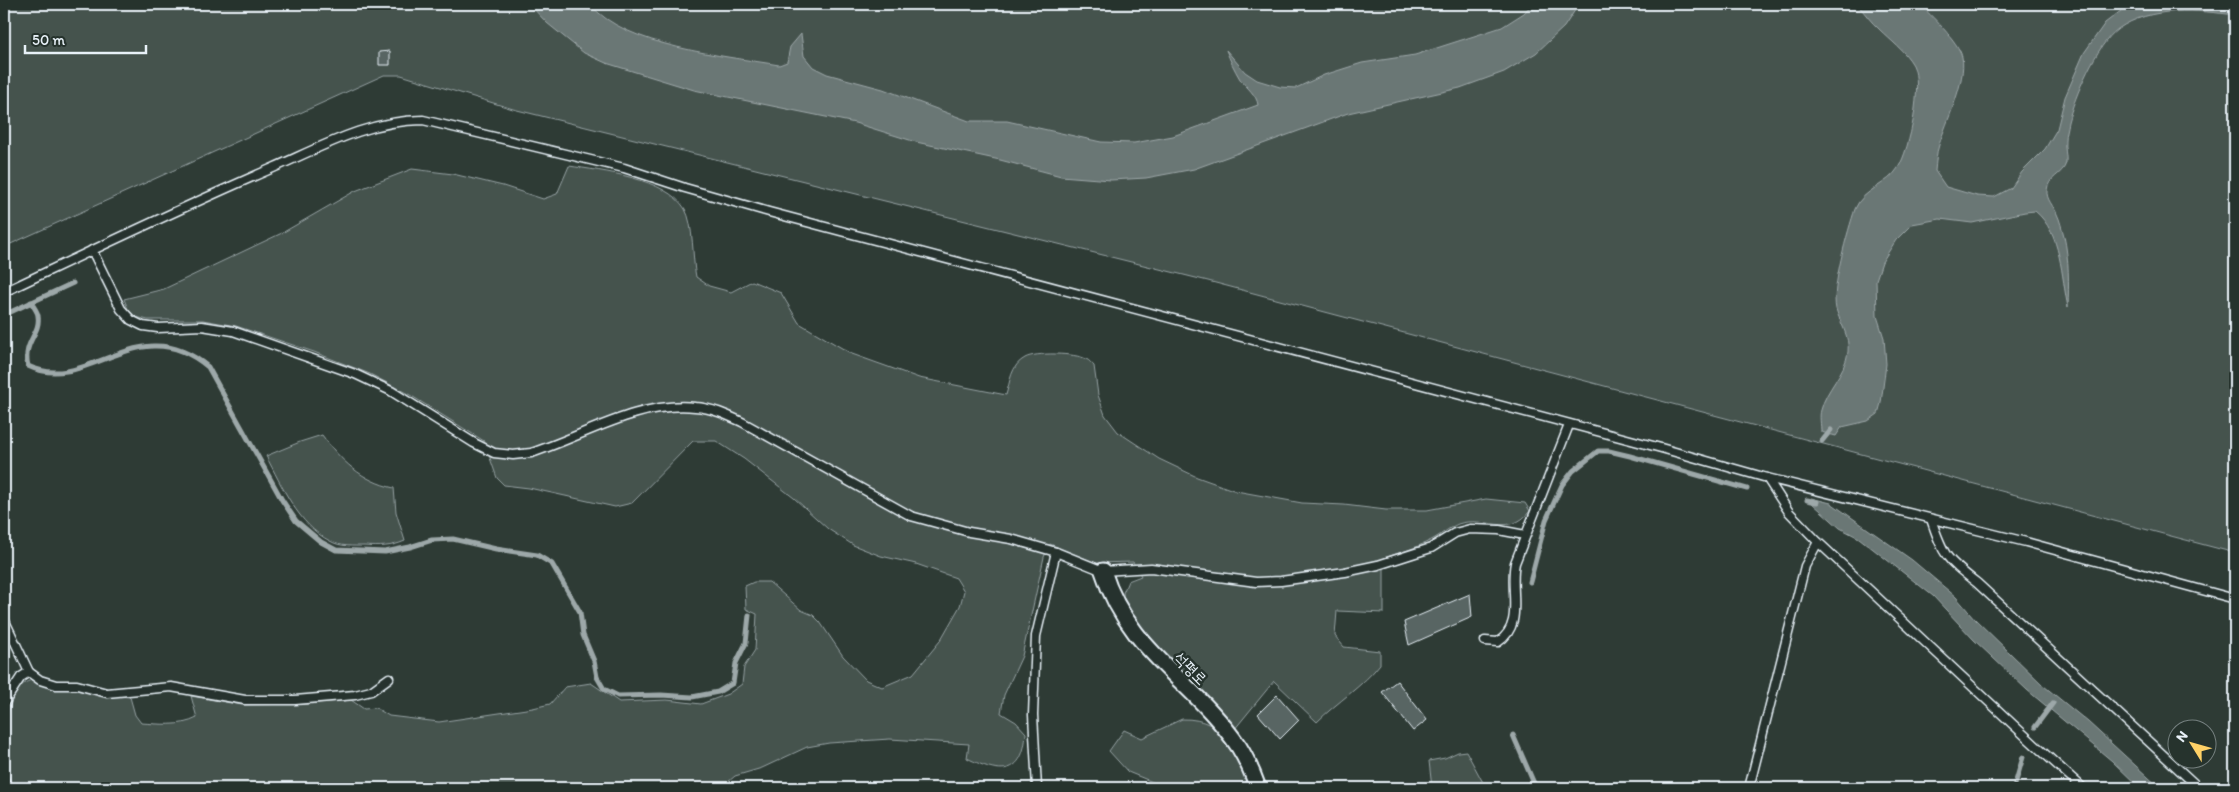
<svg xmlns="http://www.w3.org/2000/svg" width="2239" height="792" font-family="Itim,'Poor Story',sans-serif">
	<style>
		.green { fill: #45524e; stroke: #96a2a3 }
		.water { fill: #6b7775; stroke: #9da8a9 }
		.lines { fill: none; stroke-linecap: round; stroke-linejoin: round }
		.stream { stroke: #9da8a9; stroke-width: 5 }
		.building { fill: #596563; stroke: #e8f1f8 }
		.service-casing { stroke: #e8f1f8; stroke-width: 11 }
		.minor-casing { stroke: #e8f1f8; stroke-width: 19 }
		.service { stroke: #26332d; stroke-width: 8 }
		.minor { stroke: #26332d; stroke-width: 15 }
		.labels { text-anchor: middle; stroke-width: 5; stroke-linejoin: round; paint-order: stroke }
		.street-label { font-size: 16px; fill: #e8f1f8; stroke: #26332d }
	</style>
	<rect width="100%" height="100%" fill="#2e3b35"/>
	<filter id="ink" filterUnits="userSpaceOnUse"><feTurbulence type="fractalNoise" baseFrequency=".02" numOctaves="2"/><feDisplacementMap in="SourceGraphic" scale="10" xChannelSelector="R" yChannelSelector="G"/><feConvolveMatrix kernelMatrix="1 2 1 2 8 2 1 2 1" color-interpolation-filters="sRGB"/></filter>
	<g filter="url(#ink)">
		<g class="green">
			<path d="M4,4H2235V553L1208,281L513,109L401,75H384L4,247Z"/>
			<path d="M569,166C602,171 666,178 685,209C694,225 692,259 696,277L709,286L731,292L752,281L781,293L799,323L852,354L919,378L1006,395C1010,382 1011,365 1025,358C1035,352 1076,353 1086,359C1089,360 1092,364 1094,366L1098,395L1105,415L1118,432L1159,459L1197,477L1236,491L1302,503L1344,505L1386,510H1427L1486,499L1525,503L1530,511C1509,538 1485,515 1458,524C1450,527 1442,534 1435,538C1419,547 1402,552 1384,558V613L1337,611L1335,636L1344,647L1380,651V664C1363,686 1337,702 1317,722L1274,681L1234,730L1141,631L1125,608L1123,593L1128,581L1141,576L1133,562L1097,563L1050,544L1044,557L1022,656L1004,695L1001,713L1016,722L1026,733C1023,776 1001,775 967,758L969,744L890,739L829,743L807,747L762,768L735,776L728,782V788H12C3,757 0,718 17,691C21,685 25,682 32,680C47,690 65,688 82,691C99,693 113,696 130,697L135,715L141,723C159,724 180,727 197,718L191,696L242,705L306,704L351,700L364,709L376,708L389,716L439,722L533,708L550,704L565,687L591,683L619,702L667,700L701,704L728,694L742,684L744,667L755,650L757,614L746,609L745,586L754,582H769L801,610L813,615L820,622L843,656L866,680L882,687L913,674L940,641L960,606L964,591L956,578L916,564L881,556L853,545L828,529L794,498L744,459L716,441H693L632,503L615,507L529,488L504,485L497,478L484,441L410,395L370,374L314,352L236,326L203,320H148L136,317L128,309L124,299L164,289L282,233L355,191L412,169L453,174L503,186L543,199L557,194Z"/>
			<path d="M322,435C341,461 362,481 394,488L396,512L405,541C391,547 380,547 364,546C354,546 340,547 330,541C298,525 282,486 266,456L300,442Z"/>
			<path d="M1182,719C1227,718 1236,754 1253,788H1161L1155,783L1128,772L1109,751L1124,730L1142,738Z"/>
			<path d="M1466,751L1486,788H1432L1429,761L1445,758L1458,752Z"/>
		</g>
		<g class="water">
			<path d="M529,4H590C625,47 726,56 779,65L787,62L790,47L801,34L804,56L813,67L827,74L883,89L969,121H1007L1101,142L1134,143L1173,136L1258,105C1257,95 1246,87 1240,79C1234,69 1230,60 1226,50L1245,72L1257,80L1280,87L1296,88L1324,75L1362,63L1415,55L1502,27L1524,13L1532,4H1579L1564,27L1536,53L1504,72L1460,88L1348,113L1194,169L1146,178L1111,180L1061,176L1000,160L916,142L855,123L694,90L606,63L584,53L547,23Z"/>
			<path d="M1857,4H1919C1930,14 1959,42 1962,57C1967,80 1946,122 1939,145C1936,153 1936,163 1935,171L1946,187L1977,196L1994,197L2011,188L2022,172L2045,149L2057,129L2065,97L2084,53L2105,23L2126,7L2134,4H2235V15C2198,10 2150,6 2118,29C2096,45 2075,96 2068,122C2067,128 2065,134 2065,140C2064,148 2067,156 2066,163C2063,175 2048,177 2047,190C2046,200 2054,206 2057,214C2060,220 2062,229 2064,236C2069,259 2069,284 2068,307C2061,277 2062,233 2035,211L2025,212L1972,223L1940,219L1912,224L1896,240L1882,262L1876,280L1877,316L1884,338L1886,364L1881,403L1878,414L1868,421L1842,427L1836,436L1821,432C1821,425 1819,416 1821,410C1826,389 1845,374 1848,352C1850,336 1840,323 1836,309C1831,289 1848,230 1855,209C1863,189 1888,185 1898,168C1910,149 1923,85 1913,65C1905,51 1891,41 1879,29C1871,22 1864,12 1857,4Z"/>
			<path d="M1811,498L1831,503L1912,560L1956,597L1975,619L2044,686L2088,722L2160,788H2140L2112,761L2027,690L1974,640L1933,596L1859,538L1840,528L1812,503Z"/>
		</g>
		<g class="lines">
			<g class="stream">
				<path d="M31,302C33,306 38,312 38,316C41,334 22,342 28,366C88,395 138,308 208,367L282,500L296,521L321,542L336,550L385,552L410,547L432,540L453,539L496,549L537,555L552,564L580,612L583,635L594,661L597,677L604,689L618,696L661,695L692,697L718,692L733,683L736,663L746,643L749,615"/>
				<path d="M4,315L73,283"/>
				<path d="M1822,441L1831,430"/>
				<path d="M1807,500L1817,502"/>
				<path d="M1530,582L1546,520L1562,485L1573,471L1598,451H1609L1630,456L1747,489"/>
				<path d="M2035,727L2053,703"/>
				<path d="M1513,735L1536,788"/>
				<path d="M2014,788L2023,757"/>
			</g>
		</g>
		<g class="building">
			<path d="M390,51V65H379V52Z"/>
			<path d="M1470,594L1472,617L1409,645L1404,622Z"/>
			<path d="M1397,681L1427,720L1413,731L1382,692Z"/>
			<path d="M1277,695L1299,720L1280,739L1258,714Z"/>
		</g>
		<g class="lines">
			<g class="service-casing">
				<g id="service">
					<path d="M92,250L121,309L131,320L143,326L158,328L202,326L233,331L355,374L391,391L474,443L494,453L513,455L531,453C584,436 638,401 695,407C712,408 727,415 742,422L911,516L969,532L1011,539L1056,552L1103,571L1151,568L1256,582L1281,581L1345,572L1378,565L1431,548L1455,533L1470,529L1499,530L1525,535"/>
					<path d="M4,292C93,250 182,207 273,168C321,147 369,120 423,120L624,168L685,188L769,212L1661,448L1767,478L2026,542L2235,599"/>
					<path d="M1767,478L1789,512L1818,542L2035,745L2083,788"/>
					<path d="M1931,519C1944,557 1946,559 1977,583L2199,788"/>
					<path d="M4,619L29,672L21,677L4,703"/>
					<path d="M1485,641L1498,642C1525,625 1509,590 1515,563L1569,425"/>
					<path d="M29,672L40,680L56,685H77L107,693L171,687L245,700H295L355,695L371,691L389,678"/>
					<path d="M4,780L6,788"/>
					<path d="M1037,788L1033,715L1036,636L1056,552"/>
					<path d="M1749,788L1805,566L1818,542"/>
				</g>
			</g>
			<g class="minor-casing">
				<path id="minor" d="M1103,571C1128,652 1195,681 1239,747C1247,760 1253,774 1258,788"/>
			</g>
			<use href="#service" class="service"/>
			<use href="#minor" class="minor"/>
		</g>
	</g>
	<g class="labels">
		<g class="street-label">
			<text transform="translate(1191 668) rotate(45)" y="6">석평로</text>
		</g>
	</g>
	<rect width="2239" height="792" fill="none" stroke="#26332d" stroke-width="20"/>
	<rect x="10" y="10" width="2219" height="772" fill="none" stroke="#e8f1f8" stroke-width="2" filter="url(#ink)"/>
	<g transform="translate(2192 744) rotate(307)"><circle r="24" fill="#26332d" stroke="#747f7e"/>
	<path d="M0-4L9 19L0 12L-9 19Z" fill="#ffd166"/>
	<text y="-8" font-size="14" font-weight="bold" text-anchor="middle" fill="#e8f1f8">N</text>
	</g>
	<path d="M25 45v8h121v-8" fill="none" stroke="#e8f1f8" stroke-width="2.5"/>
	<text x="32" y="45" font-size="15" fill="#e8f1f8" stroke="#26332d" stroke-width="4" paint-order="stroke">50 m</text>
</svg>
